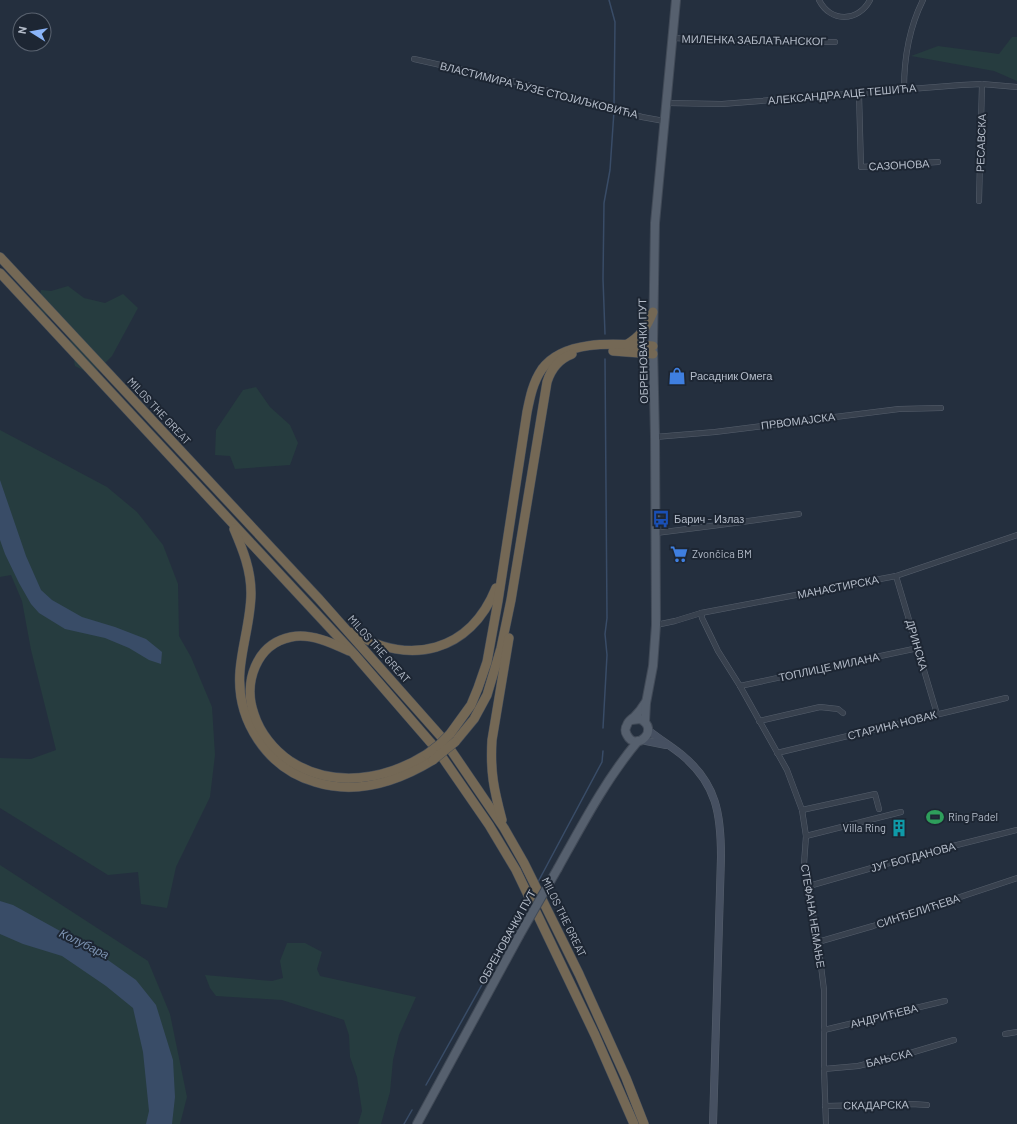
<svg xmlns="http://www.w3.org/2000/svg" width="1017" height="1124" font-family="Barlow,sans-serif">
	<style>
		.green { fill: #263c3f }
		.water { fill: #394c67 }
		.lines { fill: none; stroke-linecap: round; stroke-linejoin: round }
		.stream { stroke: #394c67; stroke-width: 1.5 }
		.minor-casing { stroke: #565f6c; stroke-width: 6 }
		.secondary-casing { stroke: #565f6c; stroke-width: 8 }
		.primary-casing { stroke: #414a57; stroke-width: 10 }
		.motorway-casing { stroke: #434c59; stroke-width: 10 }
		.minor { stroke: #38414e; stroke-width: 5 }
		.secondary { stroke: #465061; stroke-width: 7 }
		.primary { stroke: #56606e; stroke-width: 8 }
		.motorway { stroke: #746855; stroke-width: 9 }
		.primary-bridge-casing { stroke: #414a57; stroke-width: 10; stroke-linecap: butt }
		.motorway-bridge-casing { stroke: #434c59; stroke-width: 10; stroke-linecap: butt }
		.primary-bridge { stroke: #56606e; stroke-width: 8 }
		.motorway-bridge { stroke: #746855; stroke-width: 9 }
		.labels { text-anchor: middle; stroke-width: 4; stroke-linejoin: round; paint-order: stroke }
		.street-label { font-size: 11px; fill: #b4bcc9; stroke: #1d2633 }
		.poi-label { font-size: 11px; fill: #b4bcc9; stroke: #1d2633; text-anchor: start }
		.water-label { font-size: 12px; font-style: italic; fill: #7c92b1; stroke: #1d2633 }
	</style>
	<rect width="100%" height="100%" fill="#242f3e"/>
	<g class="green">
		<path d="M1012,37H1017V81L994,71L911,56L938,46L999,54Z"/>
		<path d="M68,286L84,298L105,303L123,294L138,308L112,356L93,375L75,366C73,353 71,331 59,322C52,317 44,315 38,308L41,290L51,291Z"/>
		<path d="M256,387L270,407L290,425L298,443L290,465L235,469L230,456L215,455L216,430L243,390Z"/>
		<path d="M0,430L107,487L137,512L163,545L178,584L179,636L191,657L212,707L215,755L210,797L176,867L167,908L141,904L138,872L108,875L0,808V758L31,759L56,750L31,650L22,601L11,575L0,577Z"/>
		<path d="M0,865L148,961L170,1014L187,1097L180,1124H0Z"/>
		<path d="M287,943H305L322,952L317,969L320,976L416,997L399,1035L393,1060L390,1092L381,1124H358L362,1111L357,1077L350,1057L349,1035L344,1020L282,1000L216,996L210,988L205,975L272,981L283,978L280,961Z"/>
	</g>
	<g class="water">
		<path d="M0,480L26,556L41,590L52,600L82,617L115,627L146,639L162,652L161,664L149,660L129,648L105,638L65,629L39,613L31,604L19,583L5,554L0,540Z"/>
		<path d="M0,901L13,905L91,948L136,980L156,1005L173,1060L175,1097L172,1124H146L149,1111L143,1052L133,1008L106,986L62,956L23,944L0,934Z"/>
	</g>
	<g class="lines">
		<g class="stream">
			<path d="M609,0L615,22L614,107"/>
			<path d="M605,334L603,279L604,203L610,170L614,111"/>
			<path d="M603,728L607,655L605,634L607,618L605,359"/>
			<path d="M538,882L602,762L603,751"/>
			<path d="M426,1085L522,913"/>
			<path d="M404,1124L412,1110"/>
		</g>
		<g class="minor-casing">
			<g id="minor">
				<path d="M819,0C831,23 858,22 870,0"/>
				<path d="M673,38L758,42H835"/>
				<path d="M414,59L516,82L642,117L664,121"/>
				<path d="M904,89C904,58 909,28 923,0"/>
				<path d="M859,94L861,167L938,162"/>
				<path d="M667,103L722,104L961,85L982,84L1017,87"/>
				<path d="M979,201L982,84"/>
				<path d="M655,437L715,432L899,409L941,408"/>
				<path d="M656,533L727,524L799,514"/>
				<path d="M896,576L937,714"/>
				<path d="M701,613L702,618L718,651L740,686L787,770L802,810L806,836L804,864L818,942L824,990V1069L826,1124"/>
				<path d="M656,625L675,621L701,613L896,576L1017,535"/>
				<path d="M740,686L918,648"/>
				<path d="M759,721L820,707L838,709L843,713"/>
				<path d="M777,753L1006,698"/>
				<path d="M802,810L875,794L879,809"/>
				<path d="M806,836L901,812"/>
				<path d="M809,886L917,855L1017,830"/>
				<path d="M818,942L873,926L1017,878"/>
				<path d="M824,1030L945,1001"/>
				<path d="M1005,1034L1017,1032"/>
				<path d="M824,1069L858,1066L907,1054L954,1040"/>
				<path d="M825,1106L912,1104L927,1105"/>
			</g>
		</g>
		<g class="secondary-casing">
			<g id="secondary">
				<path d="M648,730C659,739 671,746 682,755C717,784 721,815 721,857L713,1124"/>
				<path d="M641,740L666,745"/>
			</g>
		</g>
		<g class="primary-casing">
			<g id="primary">
				<path d="M632,720L640,719C661,729 636,753 627,735C625,732 625,728 627,725C628,721 632,719 635,716C639,712 642,708 645,703"/>
				<path d="M645,722L646,703L653,666L656,625L655,437L653,346L655,223L676,0"/>
				<path d="M558,868C582,825 606,779 638,741"/>
				<path d="M417,1124L519,936"/>
			</g>
		</g>
		<g class="motorway-casing">
			<g id="motorway">
				<path d="M0,257L319,599L444,740L504,828L524,863L579,974L626,1078L644,1124"/>
				<path d="M0,273L354,654L438,751L489,825L516,870L595,1035L634,1124"/>
				<path d="M626,345C640,337 647,327 653,312"/>
				<path d="M613,351L653,354"/>
				<path d="M234,529C243,550 251,570 251,593C251,619 242,645 240,671C236,720 267,768 315,782C356,795 397,782 433,760"/>
				<path d="M352,632C410,667 470,652 496,588"/>
				<path d="M349,651C332,643 311,633 291,637C256,644 243,683 254,714C260,733 274,750 290,761C333,789 386,780 427,754"/>
				<path d="M450,734L471,705L478,688L487,662L498,601L527,412C530,397 533,382 542,369C565,338 619,344 653,346"/>
				<path d="M455,742L474,719L487,695L501,648L511,600L547,382C551,369 559,359 572,354"/>
				<path d="M502,820C494,790 490,772 492,740L509,638"/>
			</g>
		</g>
		<use href="#minor" class="minor"/>
		<use href="#secondary" class="secondary"/>
		<use href="#primary" class="primary"/>
		<use href="#motorway" class="motorway"/>
		<g class="primary-bridge-casing">
			<path id="primary-bridge" d="M519,936L558,868"/>
		</g>
		<g class="motorway-bridge-casing">
			<g id="motorway-bridge">
				<path d="M427,754L440,744L450,734"/>
				<path d="M433,760L455,742"/>
			</g>
		</g>
		<use href="#primary-bridge" class="primary-bridge"/>
		<use href="#motorway-bridge" class="motorway-bridge"/>
	</g>
	<defs>
		<g id="shop-bare" transform="scale(1.38)"><path d="M-5-2.5h2.3a2.7 3.5 0 0 1 5.4 0H5L5.5 6h-11ZM-1.5-2.5h3a1.5 2.3 0 0 0-3 0Z" fill="#3f7fe0" stroke="#1d2633" stroke-width="2.5" paint-order="stroke"/></g>
		<g id="bus-bare" transform="scale(1.38)"><path d="M-5-6H5V4H4V6H2V4H-2V6H-4V4H-5ZM-3.5-4V0h7V-4ZM-3.5 1.2v1.5H-2V1.2ZM2 1.2v1.5H3.5V1.2Z" fill="#1a4fb4" stroke="#1d2633" stroke-width="2.5" paint-order="stroke"/></g>
		<g id="supermarket-bare" transform="scale(1.38)"><path d="M-6-5.5h2.5l.6 2H6L4.5 2H-2.5L-4.4-4H-6ZM-1.5 3.2a1.3 1.3 0 1 0 .1 0ZM3 3.2a1.3 1.3 0 1 0 .1 0Z" fill="#3f7fe0" stroke="#1d2633" stroke-width="2.5" paint-order="stroke"/></g>
		<g id="stadium-bare" transform="scale(1.38)"><path d="M0-5a6.5 5 0 1 0 0 10a6.5 5 0 1 0 0-10ZM-3.5-1.8h7v3.6h-7Z" fill="#2e9e5b" stroke="#1d2633" stroke-width="2.5" paint-order="stroke"/></g>
		<g id="building-bare" transform="scale(1.38)"><path d="M-4-6H4V6H1V3H-1V6H-4ZM-2.5-4.3h1.7v1.8h-1.7ZM.8-4.3h1.7v1.8H.8ZM-2.5-1h1.7V.8h-1.7ZM.8-1h1.7V.8H.8Z" fill="#0f9aa8" stroke="#1d2633" stroke-width="2.5" paint-order="stroke"/></g>
	</defs>
	<g fill-rule="evenodd">
		<use href="#shop-bare" x="677" y="376"/>
		<use href="#bus-bare" x="661" y="519"/>
		<use href="#supermarket-bare" x="679" y="554"/>
		<use href="#stadium-bare" x="935" y="817"/>
		<use href="#building-bare" x="899" y="828"/>
	</g>
	<g class="labels">
		<g class="street-label">
			<text transform="translate(754 40) rotate(1)" y="4">МИЛЕНКА ЗАБЛАЋАНСКОГ</text>
			<text transform="translate(539 90) rotate(14)" y="4">ВЛАСТИМИРА ЂУЗЕ СТОЈИЉКОВИЋА</text>
			<text transform="translate(842 94) rotate(-5)" y="4">АЛЕКСАНДРА АЦЕ ТЕШИЋА</text>
			<text transform="translate(981 143) rotate(-88)" y="4">РЕСАВСКА</text>
			<text transform="translate(899 165) rotate(-3)" y="4">САЗОНОВА</text>
			<text transform="translate(643 351) rotate(-91)" y="4">ОБРЕНОВАЧКИ ПУТ</text>
			<text transform="translate(159 411) rotate(47)" y="4">MILOS THE GREAT</text>
			<text transform="translate(798 421) rotate(-7)" y="4">ПРВОМАЈСКА</text>
			<text transform="translate(838 587) rotate(-11)" y="4">МАНАСТИРСКА</text>
			<text transform="translate(917 645) rotate(74)" y="4">ДРИНСКА</text>
			<text transform="translate(379 649) rotate(48)" y="4">MILOS THE GREAT</text>
			<text transform="translate(829 667) rotate(-12)" y="4">ТОПЛИЦЕ МИЛАНА</text>
			<text transform="translate(892 725) rotate(-14)" y="4">СТАРИНА НОВАК</text>
			<text transform="translate(913 857) rotate(-15)" y="4">ЈУГ БОГДАНОВА</text>
			<text transform="translate(918 911) rotate(-18)" y="4">СИНЂЕЛИЋЕВА</text>
			<text transform="translate(813 916) rotate(81)" y="4">СТЕФАНА НЕМАЊЕ</text>
			<text transform="translate(564 917) rotate(64)" y="4">MILOS THE GREAT</text>
			<text transform="translate(507 937) rotate(-61)" y="4">ОБРЕНОВАЧКИ ПУТ</text>
			<text transform="translate(884 1016) rotate(-14)" y="4">АНДРИЋЕВА</text>
			<text transform="translate(889 1058) rotate(-14)" y="4">БАЊСКА</text>
			<text transform="translate(876 1105) rotate(-1)" y="4">СКАДАРСКА</text>
		</g>
		<g class="poi-label">
			<text x="690" y="380">Расадник Омега</text>
			<text x="674" y="523">Барич - Излаз</text>
			<text x="692" y="558">Zvončica BM</text>
			<text x="948" y="821">Ring Padel</text>
			<text x="886" y="832" text-anchor="end">Villa Ring</text>
		</g>
		<g class="water-label">
			<text transform="translate(84 944) rotate(26)" y="4">Колубара</text>
		</g>
	</g>
	<g transform="translate(32 32) rotate(281)"><circle r="19" fill="#1d2633" stroke="#59626f"/>
	<path d="M0-3L7 15L0 10L-7 15Z" fill="#8ab4f8"/>
	<text y="-6" font-size="11" font-weight="bold" text-anchor="middle" fill="#b4bcc9">N</text>
	</g>
</svg>
